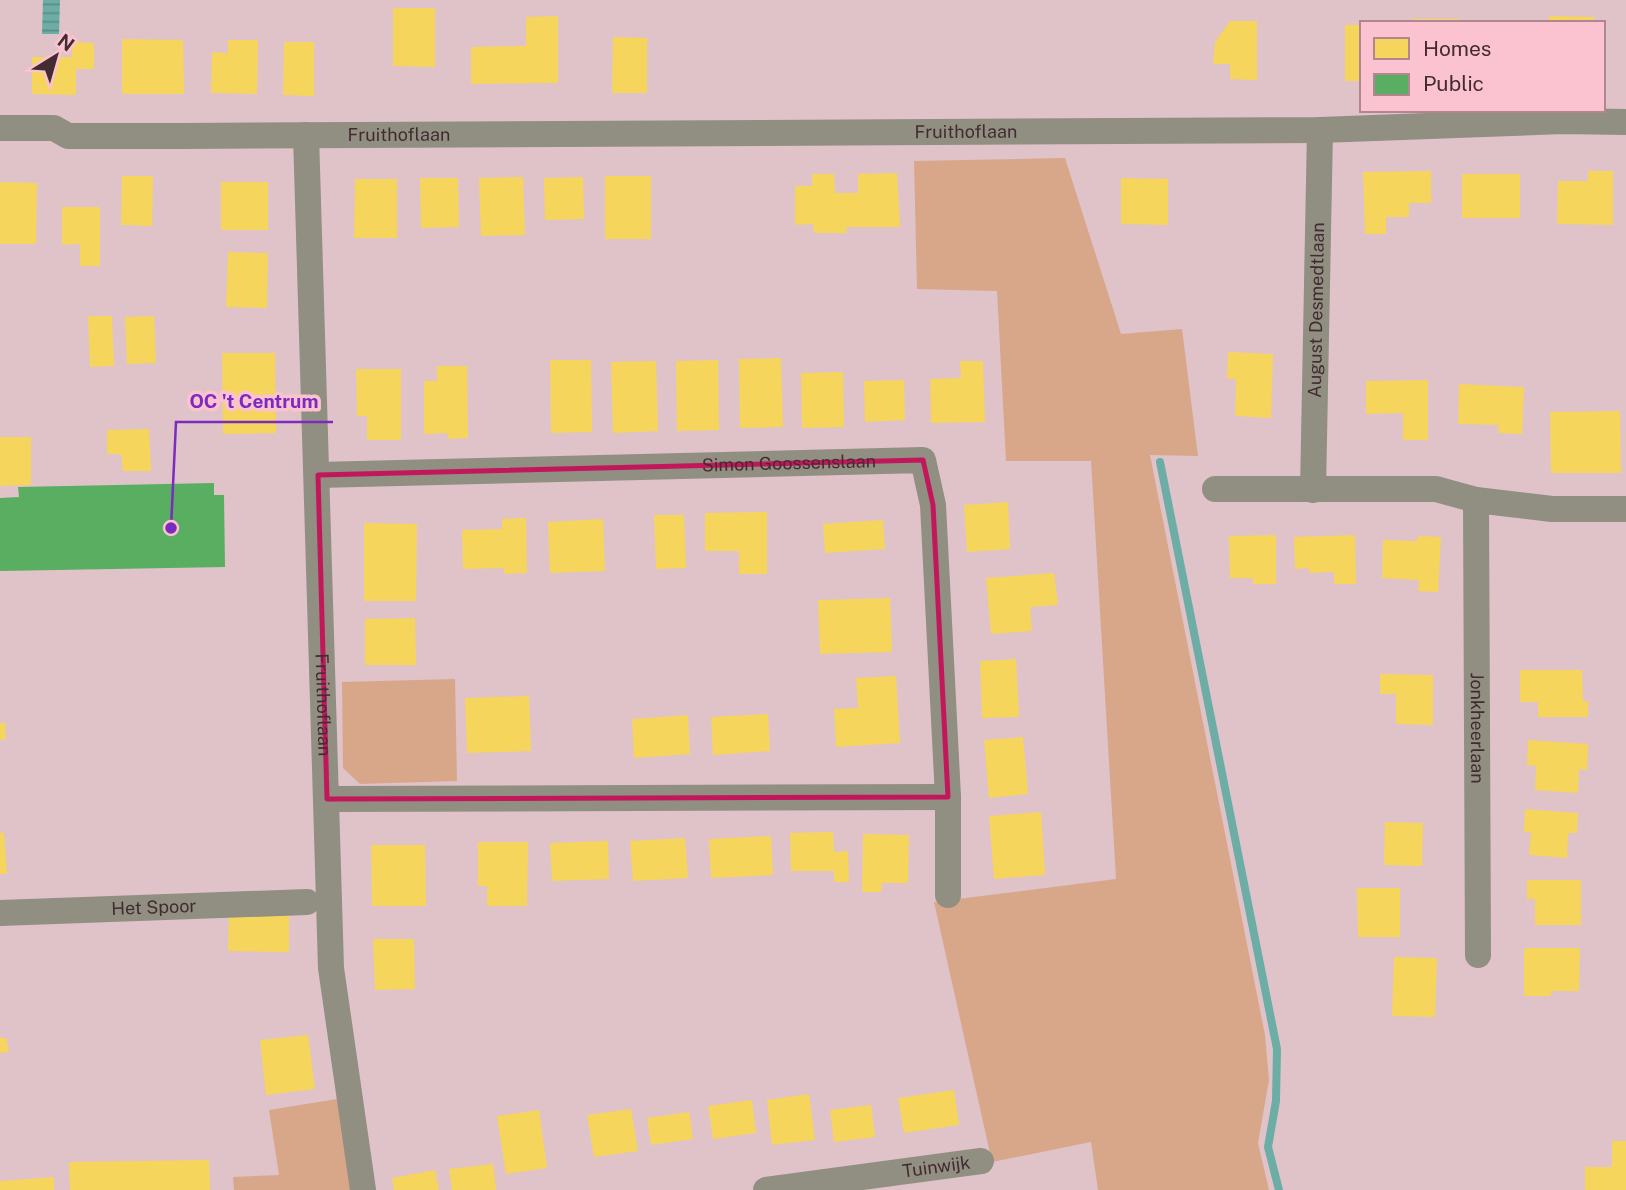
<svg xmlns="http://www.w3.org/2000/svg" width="1626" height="1190" font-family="'Public Sans',sans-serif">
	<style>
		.green { fill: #d8a789 }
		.water { fill: url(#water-rules) }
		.homes { fill: #f6d55c }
		.public { fill: #5aae61 }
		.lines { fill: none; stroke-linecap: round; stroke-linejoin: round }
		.stream { stroke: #6cada5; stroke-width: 8 }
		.minor { stroke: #918e82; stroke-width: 26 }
		.marked { fill: none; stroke: #c2185b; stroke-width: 5; stroke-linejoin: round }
		.labels { text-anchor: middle; stroke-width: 7; stroke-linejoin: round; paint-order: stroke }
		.street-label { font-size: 18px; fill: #422c32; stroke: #fbc2cf }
		.leader { fill: none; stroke: #7b2cbf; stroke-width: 2.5 }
		.callout-dot { fill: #7b2cbf; stroke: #fbc2cf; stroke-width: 2.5 }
		.callout-label { font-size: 19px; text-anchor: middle; font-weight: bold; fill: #7b2cbf; stroke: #fbc2cf; stroke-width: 7; stroke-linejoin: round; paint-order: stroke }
	</style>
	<defs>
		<pattern id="water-rules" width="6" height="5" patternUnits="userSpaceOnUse" patternTransform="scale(1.75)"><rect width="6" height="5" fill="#6cada5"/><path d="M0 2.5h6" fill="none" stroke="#5a8d87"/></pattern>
	</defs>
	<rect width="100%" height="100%" fill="#e0c2c9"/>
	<g class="green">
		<path d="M1065,158L1121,334L1182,329L1198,456L1150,455L1265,1035L1269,1080L1258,1143L1269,1190H1098L1091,1142L992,1162L934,902L1116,879L1091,461H1006L997,291L917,289L914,161Z"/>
		<path d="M455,679L457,781L360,784L343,768L342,682Z"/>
		<path d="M337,1099L352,1190H234L233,1177L279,1175L269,1110Z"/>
	</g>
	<path class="water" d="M43,0H60L59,34H42Z"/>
	<g class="homes">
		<path d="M393,8H435V67L393,66Z"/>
		<path d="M558,16V83L471,84V47L526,46V17Z"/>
		<path d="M1549,16L1594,17V23H1549Z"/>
		<rect x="1412" y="19" width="48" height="4"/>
		<path d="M1230,21H1257V80L1230,79V64H1213L1215,42Z"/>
		<rect x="1345" y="25" width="17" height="56"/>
		<path d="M613,37L647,38V93H612Z"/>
		<path d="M122,39L183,40L184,94H122Z"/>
		<path d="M228,40H258L257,94L211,93L212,52L228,53Z"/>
		<path d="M72,42L94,43V69H76V95L32,94V57H72Z"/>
		<path d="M284,42H314V96L283,95Z"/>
		<path d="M1431,171V203H1409V217H1386V234H1365L1363,172Z"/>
		<path d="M1588,171H1613V225L1557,224L1558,181H1588Z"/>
		<path d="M897,173L900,227H846L847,233H814L813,224L795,225V186H812V174H834L835,193H858V174Z"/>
		<rect x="1462" y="174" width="58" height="44"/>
		<path d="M122,176H153L152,226L121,225Z"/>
		<rect x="605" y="176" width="46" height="63"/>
		<path d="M523,177L525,235L481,236L479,178Z"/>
		<path d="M583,177L584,219L545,220L544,178Z"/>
		<path d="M420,178H458L459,227L421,228Z"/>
		<path d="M1121,178L1168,179V225L1121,224Z"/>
		<path d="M355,179H397V238H354Z"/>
		<path d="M0,182L37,183L36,244H0Z"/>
		<rect x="221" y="182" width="47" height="48"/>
		<path d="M62,207H100V266H80V244L62,245Z"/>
		<path d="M228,252L268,253L267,308L226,307Z"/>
		<path d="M88,316H112L114,366L90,367Z"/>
		<path d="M154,316L156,363L127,364L125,317Z"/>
		<path d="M1228,352L1273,354L1271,418L1235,416L1236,379H1227Z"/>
		<path d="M222,353H275L276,433L223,434Z"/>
		<path d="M781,358L783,427L740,428L739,359Z"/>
		<path d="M550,360H591L592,432L551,433Z"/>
		<path d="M718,360L719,430L677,431L676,361Z"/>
		<path d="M656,361L658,431L613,433L611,362Z"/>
		<path d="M960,361H983L985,422L931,423L930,379L961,378Z"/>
		<path d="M437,366H467L468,438L448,439L447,433L424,434V381H437Z"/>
		<path d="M356,369H401V440H367V416H357Z"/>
		<path d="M843,372L844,427L802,428L801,373Z"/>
		<path d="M904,380L905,420L865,422L864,381Z"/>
		<path d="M1428,380V440H1403V413L1366,414V381Z"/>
		<path d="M1459,384L1524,387L1522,434L1498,433L1499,425L1458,424Z"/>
		<path d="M1620,411L1621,473H1551L1550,412Z"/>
		<path d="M149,429L151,471H123L121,454H107V430Z"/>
		<path d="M0,437H31V485L0,486Z"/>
		<path d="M1008,502L1010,549L967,552L964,505Z"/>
		<path d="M767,512V574H739V551H705V513Z"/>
		<path d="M654,515H684L686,568L656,569Z"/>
		<path d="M526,518L527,573L504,574V568L463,569L462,530L502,529V519Z"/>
		<path d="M603,519L605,571L550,573L548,522Z"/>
		<path d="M883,520L885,549L825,553L823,524Z"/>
		<path d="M364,523L417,524L416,601H364Z"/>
		<path d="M1276,535V584H1253V578H1230L1229,536Z"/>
		<path d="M1355,535L1356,584H1334V572L1309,573V568L1295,569L1294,537Z"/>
		<path d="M1418,536L1441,537L1438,592L1418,591L1419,580L1382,578L1383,540L1417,541Z"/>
		<path d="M1054,573L1058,605L1030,607L1032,631L991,634L986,578Z"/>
		<path d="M890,598L892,652L820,654L818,600Z"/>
		<path d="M415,618L416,665H365V619Z"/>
		<path d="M1016,659L1019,717L982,718L980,661Z"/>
		<path d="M1520,670H1582L1583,701H1588V717H1538V702H1520Z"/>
		<path d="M1380,674L1433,675V725L1396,724V694H1380Z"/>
		<path d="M896,676L900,743L836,747L834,709L858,708L856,678Z"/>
		<path d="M529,696L531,751L467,753L465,698Z"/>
		<path d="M768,714L770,751L713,755L711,717Z"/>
		<path d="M688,715L690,754L634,758L632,719Z"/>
		<path d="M0,723H5L6,739L0,740Z"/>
		<path d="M1023,737L1028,794L989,798L984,740Z"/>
		<path d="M1528,740L1588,744L1587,770L1579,769L1578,793L1535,790L1536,766L1527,765Z"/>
		<path d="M1525,809L1578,813L1577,833H1568L1567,858L1529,855L1531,832H1524Z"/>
		<path d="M1041,812L1045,875L994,879L989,816Z"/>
		<path d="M1385,822L1423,823L1422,866L1384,865Z"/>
		<path d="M833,832L834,852L848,851L849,882H834V871H791L790,833Z"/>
		<path d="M0,833H4L7,874H0Z"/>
		<path d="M863,834L909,835L908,883H882L881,892H862Z"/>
		<path d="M771,836L773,875L711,878L709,839Z"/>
		<path d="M685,838L688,878L633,881L630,841Z"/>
		<path d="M608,841L609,879L552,881L550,843Z"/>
		<path d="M478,842H528L527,906H487V886H478Z"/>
		<path d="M371,845H425L426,906H372Z"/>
		<path d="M1527,880H1581V925H1535V899H1527Z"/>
		<path d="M1357,888H1400V937H1358Z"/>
		<path d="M229,914H289V952L228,951Z"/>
		<path d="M373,939H414L415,989L375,990Z"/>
		<path d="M1524,948H1580L1579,991H1551V996H1524Z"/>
		<path d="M1394,957L1437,958L1435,1017L1392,1016Z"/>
		<path d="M308,1035L315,1089L266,1095L260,1040Z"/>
		<path d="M0,1038H6L9,1052L0,1053Z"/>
		<path d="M954,1090L959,1125L904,1133L898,1098Z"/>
		<path d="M809,1094L815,1140L772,1145L767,1100Z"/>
		<path d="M752,1100L756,1133L713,1139L708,1106Z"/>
		<path d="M871,1105L875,1137L834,1142L830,1110Z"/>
		<path d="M631,1109L638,1151L594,1157L587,1115Z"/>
		<path d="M539,1110L547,1168L506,1174L497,1116Z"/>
		<path d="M689,1112L693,1139L651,1145L647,1118Z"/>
		<path d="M1612,1141H1626V1190H1585V1167H1612Z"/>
		<path d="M209,1160L210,1190H70L69,1162Z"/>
		<path d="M493,1164L496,1190H452L449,1169Z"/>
		<path d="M435,1170L439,1190H394L392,1178Z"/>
		<path d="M54,1177V1190H0V1181Z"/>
	</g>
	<path class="public" d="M214,483V495H224L225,567L0,571V498L19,497L18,487Z"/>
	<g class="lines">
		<path class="stream" d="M1160,462L1277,1049L1276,1101L1268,1147L1279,1190"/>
		<g class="minor">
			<path id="s1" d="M0,128H54L68,136H182L1320,130L1563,121L1626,122"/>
			<path id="s2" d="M306,135L331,968L363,1190"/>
			<path id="s3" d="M318,475L923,460L933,505L948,797V895"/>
			<path d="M1215,489H1436L1476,500L1552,509H1626"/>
			<path id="s4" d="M1313,490L1320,130"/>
			<path id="s5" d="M1476,500L1478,955"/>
			<path d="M327,799L948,797"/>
			<path id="s6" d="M0,913L307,902"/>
			<path id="s7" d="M766,1190L981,1161"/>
		</g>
	</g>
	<path class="marked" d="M923,460L933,505L948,797L327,799L318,475Z"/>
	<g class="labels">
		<g class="street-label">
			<text dy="6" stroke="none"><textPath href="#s1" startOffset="968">Fruithoflaan</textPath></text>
			<text dy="6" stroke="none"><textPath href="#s1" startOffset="401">Fruithoflaan</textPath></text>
			<text dy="6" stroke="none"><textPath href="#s4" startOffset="180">August Desmedtlaan</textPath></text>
			<text dy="6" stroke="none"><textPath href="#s3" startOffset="471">Simon Goossenslaan</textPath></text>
			<text dy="6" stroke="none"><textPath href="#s2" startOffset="570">Fruithoflaan</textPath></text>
			<text dy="6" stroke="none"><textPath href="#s5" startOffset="228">Jonkheerlaan</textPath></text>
			<text dy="6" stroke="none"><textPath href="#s6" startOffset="154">Het Spoor</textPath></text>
			<text dy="6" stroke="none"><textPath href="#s7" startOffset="172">Tuinwijk</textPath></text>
		</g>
	</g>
	<path class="leader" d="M171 528L176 422H333"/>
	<circle class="callout-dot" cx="171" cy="528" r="7"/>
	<g class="callout-label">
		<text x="254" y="408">OC 't Centrum</text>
	</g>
	<rect x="1360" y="21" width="245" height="91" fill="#fbc2cf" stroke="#b18690" stroke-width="2"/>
	<rect x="1374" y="38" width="35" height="21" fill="#f6d55c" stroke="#b18690" stroke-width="2"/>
	<text x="1423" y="56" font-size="21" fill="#422c32">Homes</text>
	<rect x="1374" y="74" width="35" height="21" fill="#5aae61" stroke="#b18690" stroke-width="2"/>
	<text x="1423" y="91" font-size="21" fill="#422c32">Public</text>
	<g transform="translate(56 56) rotate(37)" stroke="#fbc2cf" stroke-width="5" paint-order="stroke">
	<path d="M0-5L12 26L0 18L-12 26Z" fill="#422c32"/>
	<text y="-10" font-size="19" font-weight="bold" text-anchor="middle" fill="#422c32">N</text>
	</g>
</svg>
